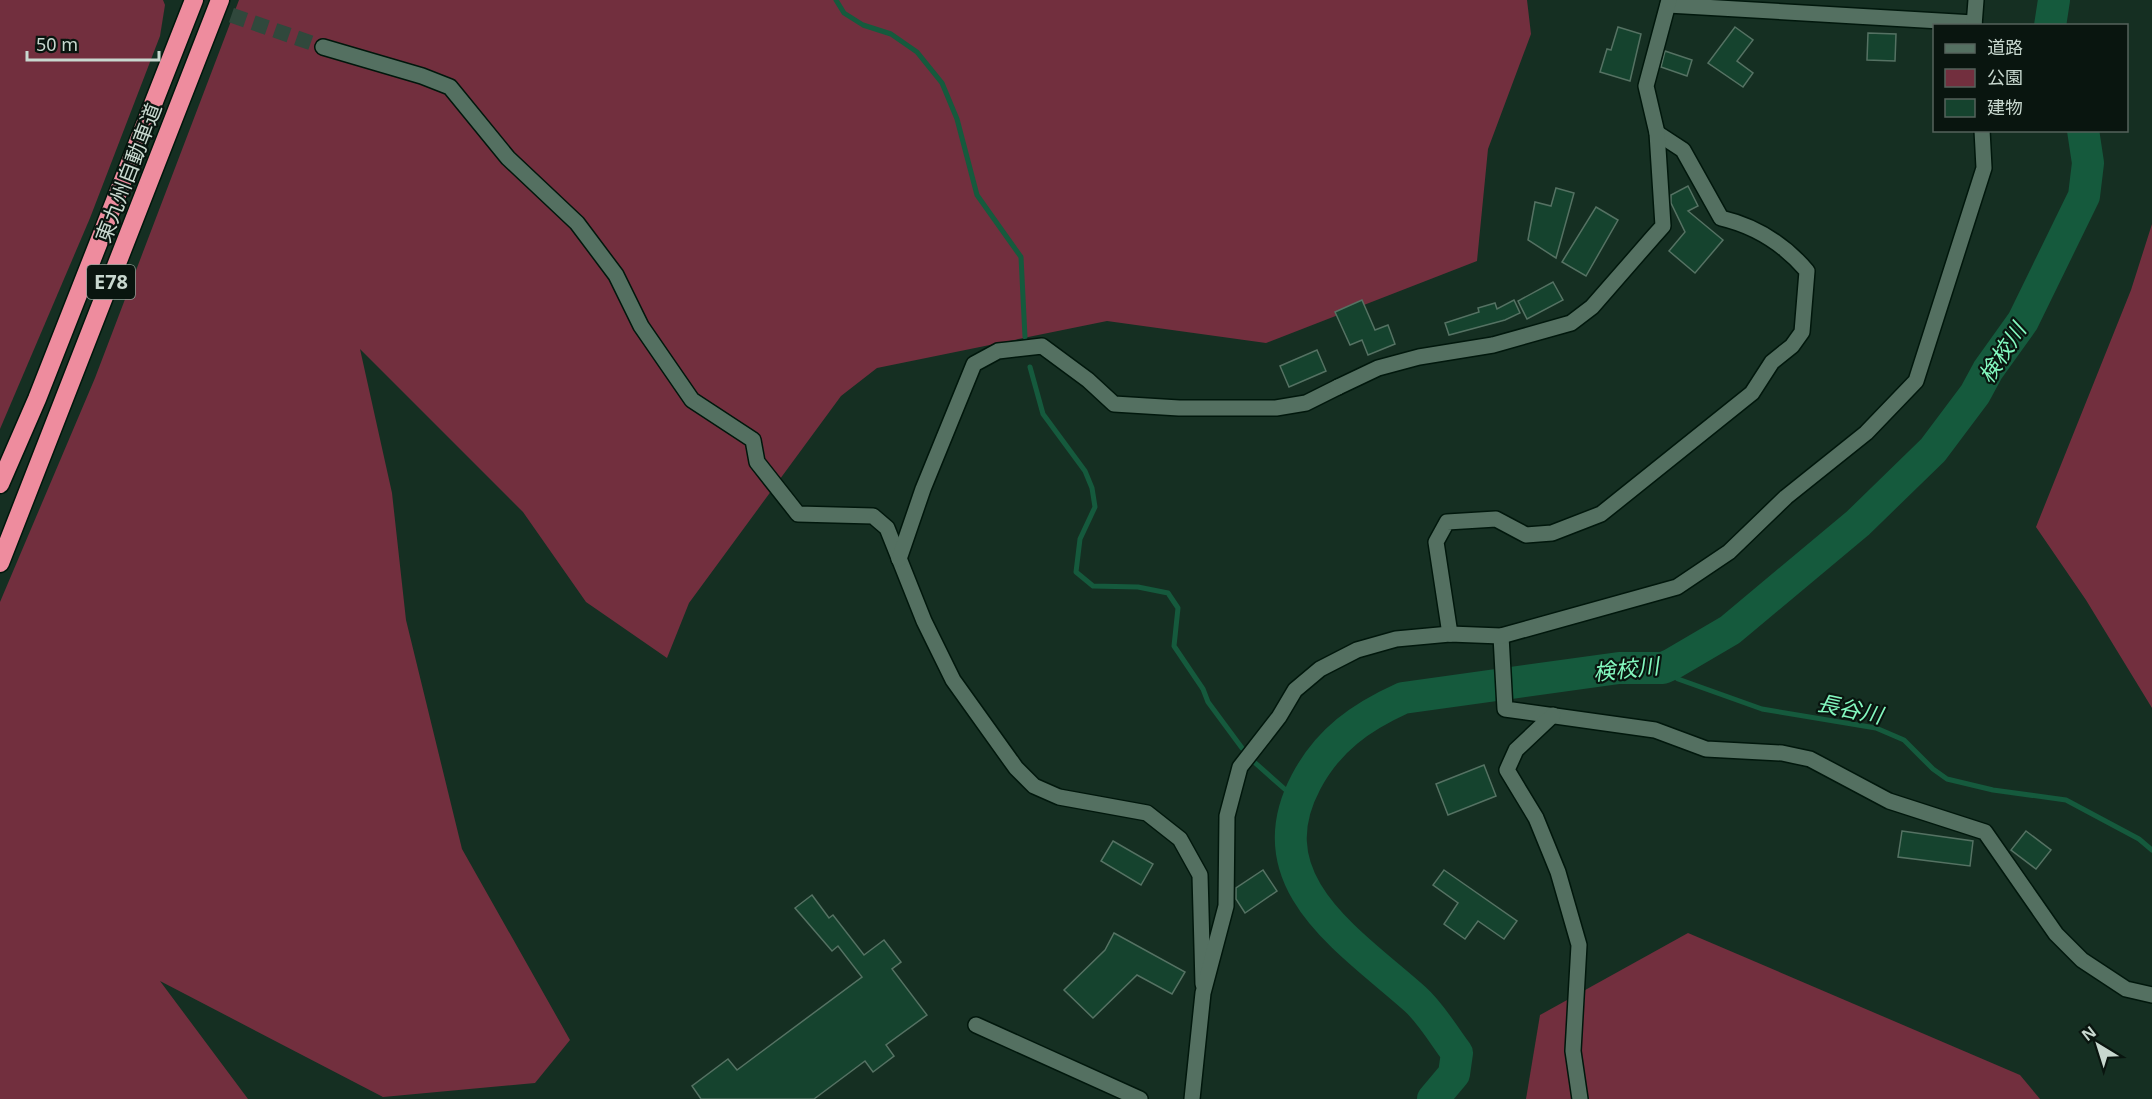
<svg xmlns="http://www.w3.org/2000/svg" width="2152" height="1099" font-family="'Noto Sans','Noto Sans JP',sans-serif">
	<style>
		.green { fill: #722f3e }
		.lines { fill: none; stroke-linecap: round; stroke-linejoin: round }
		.stream { stroke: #155a3d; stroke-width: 5 }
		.river { stroke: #155a3d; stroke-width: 32 }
		.building { fill: #15432e; stroke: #557263; stroke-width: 1.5 }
		.minor-tunnel { stroke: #30483c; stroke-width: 15; stroke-dasharray: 15 8; stroke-linecap: butt }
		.minor-casing { stroke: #00170c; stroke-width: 18 }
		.tertiary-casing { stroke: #00170c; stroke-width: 18 }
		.motorway-casing { stroke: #00170c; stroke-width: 21 }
		.minor { stroke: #547061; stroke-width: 15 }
		.tertiary { stroke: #547061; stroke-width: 15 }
		.motorway { stroke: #ee8c9e; stroke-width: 18 }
		.labels { text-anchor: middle; stroke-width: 4.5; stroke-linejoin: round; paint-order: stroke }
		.shield { fill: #09150f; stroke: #8f9e95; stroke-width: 1.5 }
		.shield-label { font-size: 20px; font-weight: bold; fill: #c8d8cf }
		.street-label { font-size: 21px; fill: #c8d8cf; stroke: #09150f }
		.water-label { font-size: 22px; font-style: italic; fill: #84f9c0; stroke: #09150f }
	</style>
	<rect width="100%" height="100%" fill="#152f22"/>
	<g class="green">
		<path d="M0,0H163L165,5L160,36L90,218L0,429Z"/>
		<path d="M239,0H1527L1531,34L1488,149L1477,261L1266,343L1107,321L877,368L841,396L689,603L667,658L586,602L523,512L360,349L392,493L406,620L462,849L570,1040L535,1083L383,1097L160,981L248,1099H0V602L95,378Z"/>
		<path d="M2152,224V708L2086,600L2036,527L2131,290Z"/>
		<path d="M1688,933L2020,1075L2040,1099H1526L1540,1015Z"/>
	</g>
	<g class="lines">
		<g class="stream">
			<path d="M836,0L844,13L863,25L891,34L917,52L942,83L957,119L977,195L1021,257L1025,337"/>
			<path d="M1030,367L1043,414L1085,471L1092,488L1095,507L1080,539L1076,572L1093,586L1138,587L1168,593L1178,608L1174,646L1203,689L1208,702L1242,748"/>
			<path d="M1663,668L1678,679L1762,709L1876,728L1904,740L1933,769L1947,779L1993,790L2066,800L2139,839L2152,850"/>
			<path d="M1253,761L1288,792L1298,797"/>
		</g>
		<g class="river">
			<path d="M2050,26L2054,0"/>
			<path d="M1433,1099L1454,1074L1457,1053C1444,1036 1431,1013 1415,999C1350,941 1253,882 1306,782C1328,740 1361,717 1403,698L1619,668H1663L1672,664L1730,630L1858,523L1933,450L1975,394L1988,370L2023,321L2084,196L2088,163L2083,130"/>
		</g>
	</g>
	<g class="building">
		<path d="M1618,27L1641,34L1630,81L1600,72L1607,49L1611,50Z"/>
		<path d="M1735,27L1753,40L1737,61L1753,73L1743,87L1708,63Z"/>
		<path d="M1868,33L1896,34L1895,61L1867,60Z"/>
		<path d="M1665,51L1692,60L1687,76L1661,67Z"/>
		<path d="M1688,186L1698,206L1688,211L1723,240L1695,273L1669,251L1685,232L1671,203V195Z"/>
		<path d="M1556,188L1574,193L1556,258L1528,240L1535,202L1551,206Z"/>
		<path d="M1596,207L1618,220L1586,276L1562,262Z"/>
		<path d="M1553,282L1563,300L1527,319L1518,301Z"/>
		<path d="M1362,300L1375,330L1388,325L1395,344L1368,355L1362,340L1350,345L1335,312Z"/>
		<path d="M1514,300L1520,313L1505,320L1449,335L1445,323L1479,312L1478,308L1495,303L1497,309Z"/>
		<path d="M1317,350L1326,371L1289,387L1280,366Z"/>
		<path d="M1484,765L1496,796L1448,815L1436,784Z"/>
		<path d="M1902,831L1973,841L1970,866L1898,857Z"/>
		<path d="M2026,831L2051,850L2036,869L2011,850Z"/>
		<path d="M1113,841L1153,864L1141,885L1101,861Z"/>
		<path d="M1263,870L1277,891L1245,913L1236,899V888Z"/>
		<path d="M1444,870L1517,921L1504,939L1478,921L1465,939L1444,924L1458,903L1433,885Z"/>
		<path d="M812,895L829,918L833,915L864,955L884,940L901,962L892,969L927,1015L886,1045L894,1056L873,1072L865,1061L814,1099H701L692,1086L728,1059L737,1070L862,977L838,946L832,951L795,908Z"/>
		<path d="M1114,933L1185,972L1172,994L1137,975L1093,1018L1064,990L1105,950Z"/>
	</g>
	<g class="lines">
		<path class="minor-tunnel" d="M188,0L323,47"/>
		<g class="minor-casing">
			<g id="minor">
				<path d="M1668,5L1974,23"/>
				<path d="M323,47L422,76L450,87L508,158L577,223L616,275L641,326L692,400L753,440L757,462L798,514L873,516L887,528L924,621L953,680L1016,768L1034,786L1059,797L1147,813L1180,839L1200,875L1203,984"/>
				<path d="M899,559L923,489L974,364L998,351L1042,346L1088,380L1114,404L1179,408H1276L1306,403L1338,387"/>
				<path d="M1450,634L1436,542L1447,522L1496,519L1526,535L1552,533L1601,514L1752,393L1772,362L1792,346L1802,332L1807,271C1784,244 1755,226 1721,218L1683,150L1657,133"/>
				<path d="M1501,636L1505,709L1655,730L1706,749L1782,753L1810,759L1889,801L1985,832L2056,934L2082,960L2126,989L2152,995"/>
				<path d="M1553,715L1516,750L1507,770L1536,818L1558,872L1579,945L1573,1051L1580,1099"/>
				<path d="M976,1025L1140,1099"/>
			</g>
		</g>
		<g class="tertiary-casing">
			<g id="tertiary">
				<path d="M1974,26L1976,0"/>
				<path d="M1338,387L1378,368L1419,357L1493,345L1571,323L1592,307L1654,236L1663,226L1657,133L1646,86L1669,0"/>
				<path d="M1192,1099L1203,993L1226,906L1227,816L1240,767L1279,717L1295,690L1320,669L1357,650L1396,639L1450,634L1501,636L1677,587L1729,552L1786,497L1866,433L1916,381L1984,168L1982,130"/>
			</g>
		</g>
		<g class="motorway-casing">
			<g id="motorway">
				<path d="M0,484L37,399L194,0"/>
				<path d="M0,563L220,0"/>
			</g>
		</g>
		<use href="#minor" class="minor"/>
		<use href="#tertiary" class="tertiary"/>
		<use href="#motorway" class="motorway"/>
	</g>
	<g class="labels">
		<rect class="shield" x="87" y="265" width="48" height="34" rx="4.5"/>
		<g class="shield-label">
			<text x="111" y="289">E78</text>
		</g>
		<g class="street-label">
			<text transform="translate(129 173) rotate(-69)" y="7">東九州自動車道</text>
		</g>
		<g class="water-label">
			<text transform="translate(2002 353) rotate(-57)" y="8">検校川</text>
			<text transform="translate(1626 669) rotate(-6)" y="8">検校川</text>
			<text transform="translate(1850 709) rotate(12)" y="8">長谷川</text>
		</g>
	</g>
	<rect x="1933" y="24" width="195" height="108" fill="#09150f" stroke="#55635c" stroke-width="1.5"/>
	<rect x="1945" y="44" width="30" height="9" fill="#547061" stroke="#55635c" stroke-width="1.5"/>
	<text x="1987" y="54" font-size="18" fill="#c8d8cf">道路</text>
	<rect x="1945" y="69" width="30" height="18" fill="#722f3e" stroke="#55635c" stroke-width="1.5"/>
	<text x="1987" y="84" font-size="18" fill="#c8d8cf">公園</text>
	<rect x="1945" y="99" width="30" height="18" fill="#15432e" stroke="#55635c" stroke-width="1.5"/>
	<text x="1987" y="114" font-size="18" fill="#c8d8cf">建物</text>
	<g transform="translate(2098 1045) rotate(322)" stroke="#09150f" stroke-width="4.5" paint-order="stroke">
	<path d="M0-4.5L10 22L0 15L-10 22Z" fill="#c8d8cf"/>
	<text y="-9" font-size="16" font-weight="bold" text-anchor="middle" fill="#c8d8cf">N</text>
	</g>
	<path d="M27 51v9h132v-9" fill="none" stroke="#c8d8cf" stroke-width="3"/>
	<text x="36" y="51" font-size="18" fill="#c8d8cf" stroke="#09150f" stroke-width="4.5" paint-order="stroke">50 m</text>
</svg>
